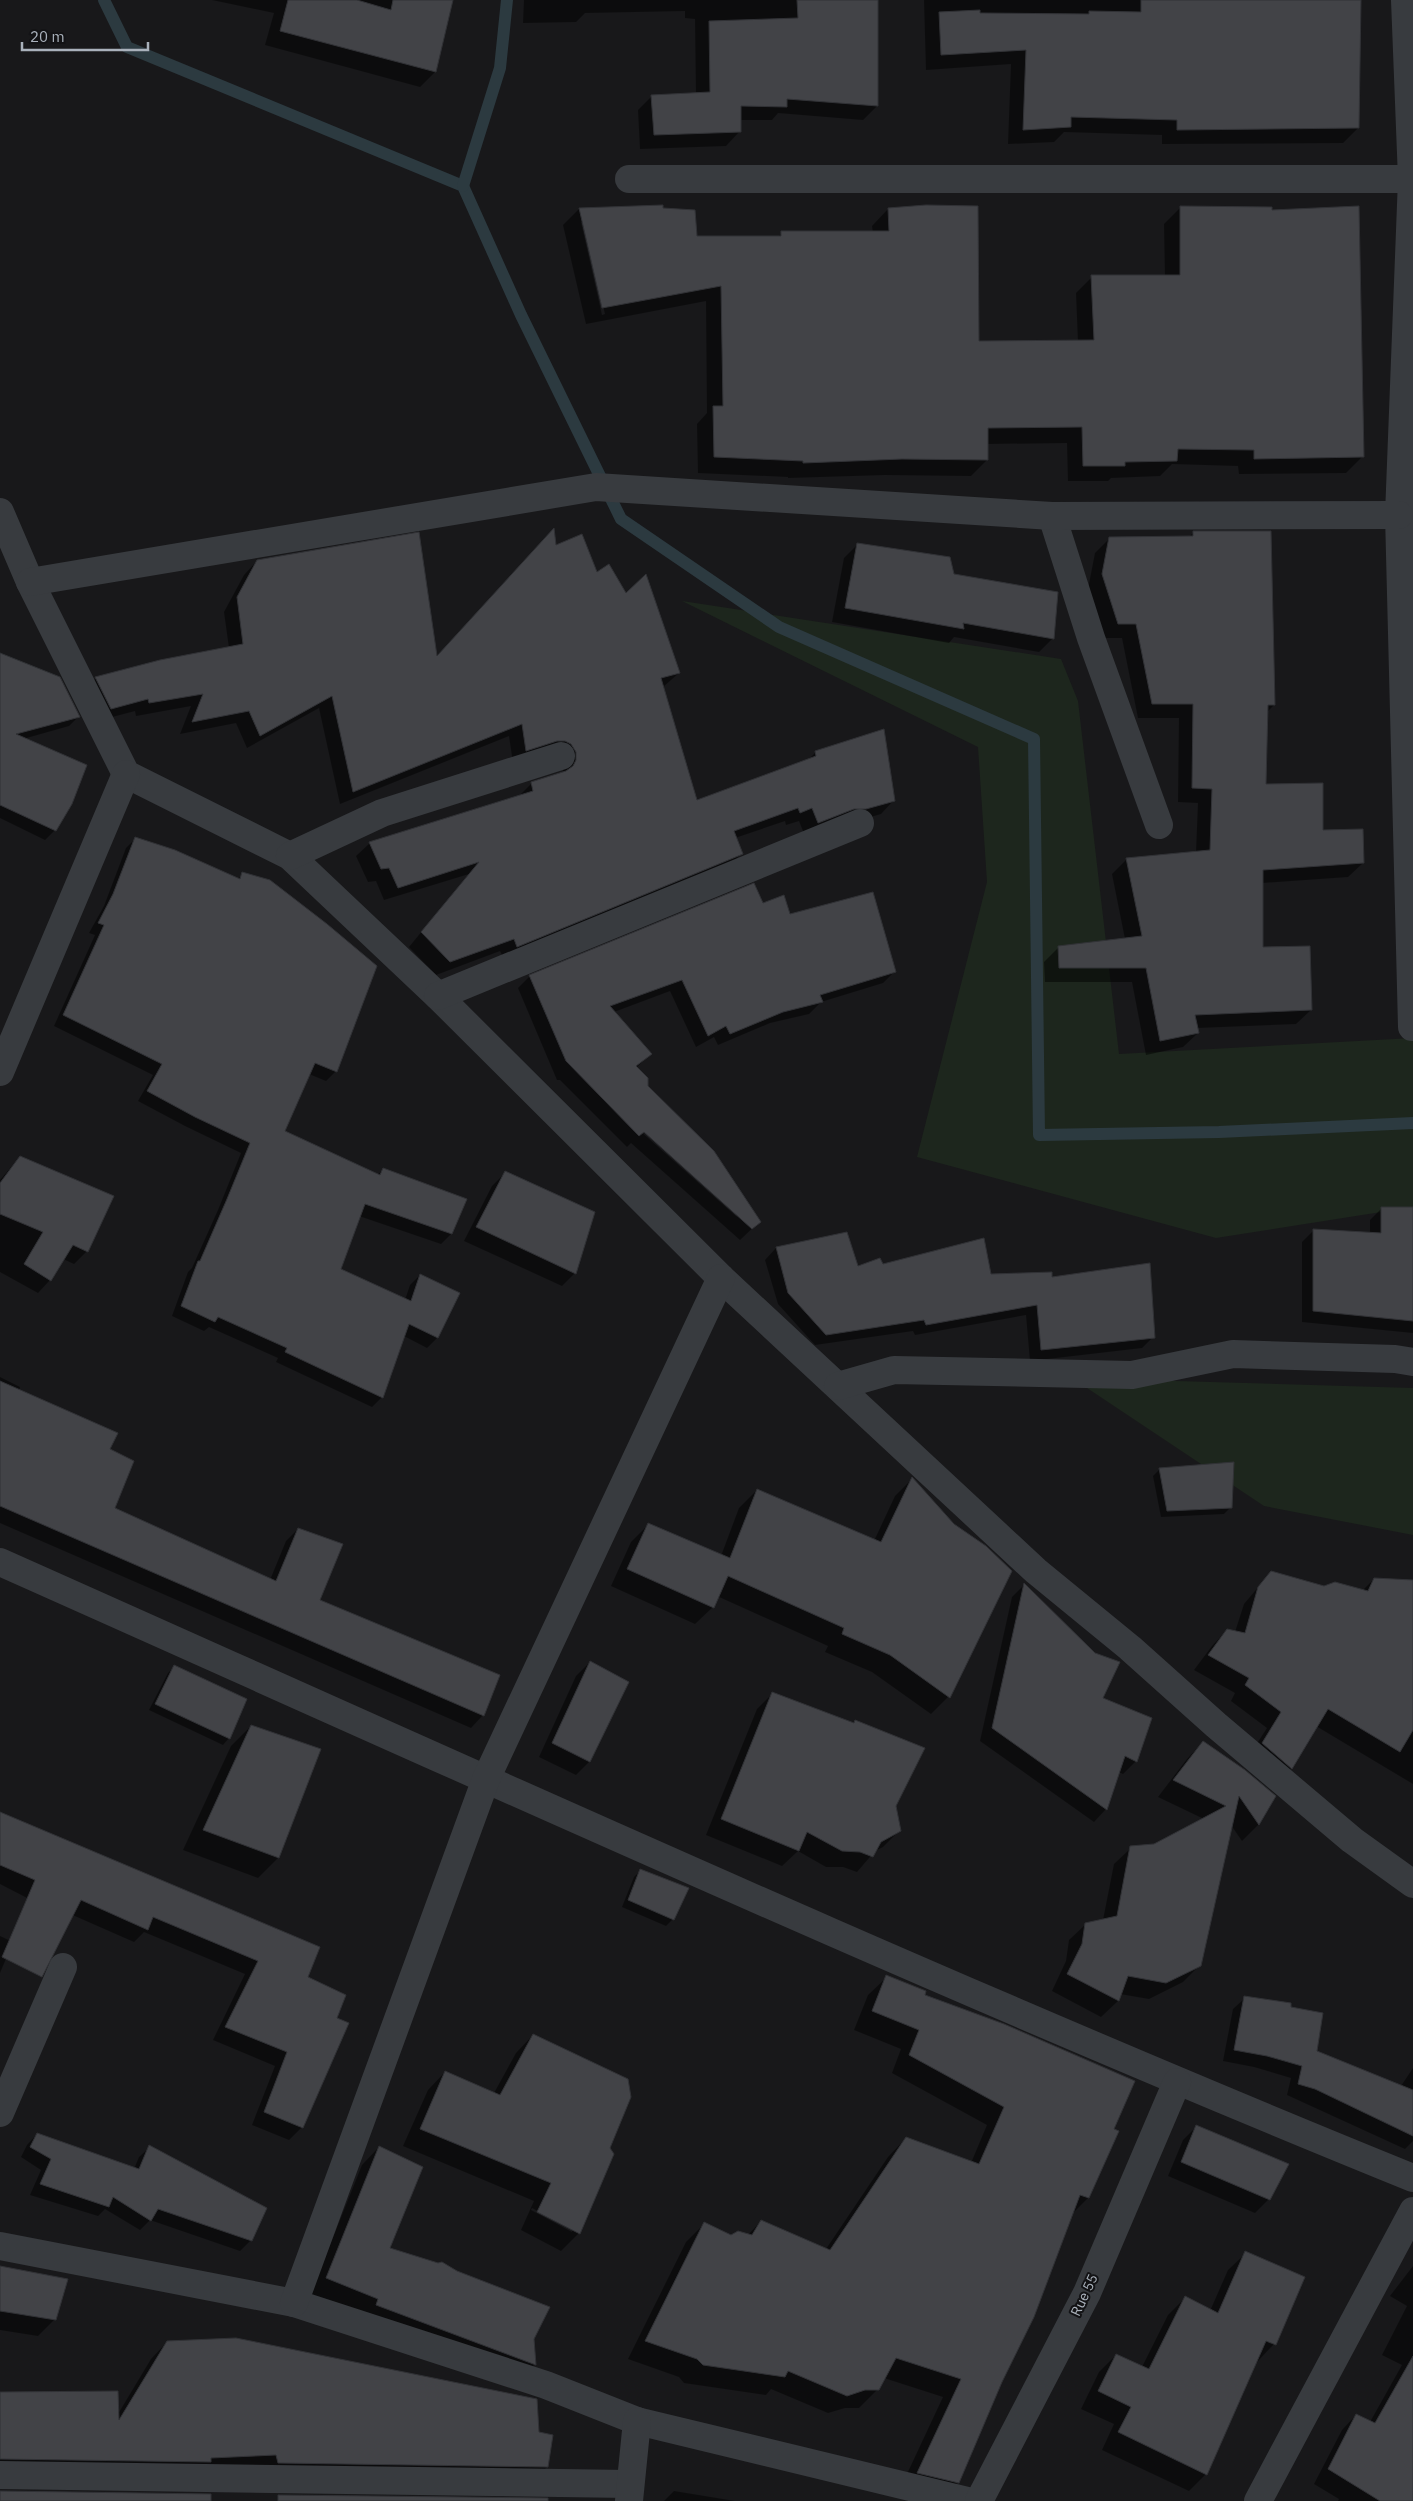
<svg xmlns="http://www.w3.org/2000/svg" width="1413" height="2501" font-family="'IBM Plex Sans',sans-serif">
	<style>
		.green { fill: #1d261d }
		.shadow { fill: #0007; fill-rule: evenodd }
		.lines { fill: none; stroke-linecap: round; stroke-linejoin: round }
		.stream { stroke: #2c3a40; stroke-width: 12 }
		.building { fill: #424347; stroke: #313236 }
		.minor { stroke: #383b3f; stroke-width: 28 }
		.labels { text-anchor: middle; stroke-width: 4; stroke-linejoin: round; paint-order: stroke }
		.street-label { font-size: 14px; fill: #a9b1bb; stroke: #131315 }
	</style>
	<rect width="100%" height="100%" fill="#18181a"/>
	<g class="green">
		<path d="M682,601L1061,659L1078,701L1119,1054L1413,1038V1207L1216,1238L917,1157L987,882L978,747Z"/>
		<path d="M1072,1378L1413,1388V1535L1264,1506Z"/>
	</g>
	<g class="shadow">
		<path d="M212,0H452L435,72L420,87L265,45L274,13Z"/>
		<path d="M524,0H877V106L863,120L778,113L772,120H740V131L726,146L640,149L638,110L652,96L696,94L695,19L685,18V11L585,13L576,22L523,23Z"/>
		<path d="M924,0H1360L1358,128L1343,143L1162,144V135L1064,132L1054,142L1008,144L1011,64L926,70Z"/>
		<path d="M662,206V209L695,237H778L782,233H873L872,226L888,209L977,343L1078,342L1076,293L1092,277H1165L1164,224L1180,208L1362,457L1346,473L1239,474L1238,466L1172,464L1160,476L1111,478L1108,481H1068L1067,443L987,444V460L971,476L885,475L788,478V477L698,473L697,424L707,413L706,301L586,324L563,225L579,209ZM581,222H583L605,314L602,315Z"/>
		<path d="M1194,532L1274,705L1267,712L1265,786L1363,863L1348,877L1262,883V948L1311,1010L1296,1024L1197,1028L1198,1033L1183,1047L1146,1055L1132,982H1045L1044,962L1059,947L1125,939L1112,874L1127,859L1196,852L1198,803L1178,802L1179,718H1138L1122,638H1104L1088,589L1095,553L1110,538L1189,537Z"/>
		<path d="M857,545L953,575L1053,638L1039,652L954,637L949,643L832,622L844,558Z"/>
		<path d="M555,546L626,595L679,673L663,687L696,802L808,760L816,752L894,800L881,814L805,836L799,821L786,825L785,821L735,838L741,854L728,867L504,959L500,951L436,975L409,947L469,874L384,900L376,881L368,882L356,856L370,843L518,797L532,783L563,773V766L513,763L509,736L340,804L319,708L247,748L236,723L180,734L191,706L136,716L135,711L97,721L82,692L96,678L229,648L224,612L244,575L257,561L436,657Z"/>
		<path d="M0,655L78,717L69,726L23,739L55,830L45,840L0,818Z"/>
		<path d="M136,838L238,879L243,874L336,1071L326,1081L309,1074L283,1131L377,1175L383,1170L451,1234L441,1244L359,1216L339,1270L405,1300L410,1285L420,1275L437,1338L427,1348L404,1336L382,1397L372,1407L276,1362L278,1358L209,1327L204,1331L172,1316L188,1272L192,1268L218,1210L241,1153L185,1126L138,1101L153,1075L54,1026L95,935L89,933L104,906L126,848Z"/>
		<path d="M762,905L790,916L895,971L883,983L821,1002L809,1014L770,1023L718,1045L714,1037L696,1047L670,991L614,1012L650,1054L636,1068L646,1087L759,1222L740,1240L631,1143L627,1147L560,1080H557L518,988L530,976ZM640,1127L734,1211L737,1217L638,1129Z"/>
		<path d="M20,1157L87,1251L74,1264L63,1259L50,1280L38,1293L0,1272V1180Z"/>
		<path d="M505,1173L575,1273L562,1286L464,1241L492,1186Z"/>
		<path d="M1381,1209H1413V1333L1302,1322V1242L1314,1230L1370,1234V1220Z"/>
		<path d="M776,1248L857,1268L882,1266L990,1275L1153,1337L1142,1348L1030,1361L1026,1315L915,1335L913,1331L815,1345L778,1304L765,1260Z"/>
		<path d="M0,1377L20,1387L19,1391L108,1450L114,1509L270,1580L286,1541L298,1529L318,1601L483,1715L471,1728L0,1523Z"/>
		<path d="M1160,1469L1230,1508L1224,1514L1161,1517L1153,1476Z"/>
		<path d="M912,1479L953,1525L1010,1571L948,1697L931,1714L872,1672L825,1652L828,1646L717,1596L713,1607L695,1624L611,1586L631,1542L648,1525L721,1556L739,1508L757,1490L874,1541L895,1496Z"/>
		<path d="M1271,1572L1324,1587L1362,1591L1374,1579L1413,1581V1784L1316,1726L1291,1768L1276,1783L1247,1759L1267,1728L1231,1701L1235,1693L1194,1670L1212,1646L1227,1630L1235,1632L1244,1604Z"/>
		<path d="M1024,1585L1101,1699L1136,1761L1123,1774L1119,1772L1106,1809L1094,1822L980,1741L1012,1597Z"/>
		<path d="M590,1662L589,1762L576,1775L539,1757L576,1676Z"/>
		<path d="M174,1667L229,1738L223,1745L149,1710L168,1673Z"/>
		<path d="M773,1693L852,1724L855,1721L895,1806L899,1831L883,1847L875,1851L857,1872L843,1867H826L798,1851L782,1866L706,1835L757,1709Z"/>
		<path d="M251,1726L278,1858L258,1878L183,1850L231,1746Z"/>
		<path d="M1203,1742L1274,1797L1258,1825L1242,1841L1231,1825L1200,1965L1183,1982L1149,1999L1120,1994L1118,2001L1101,2017L1052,1991L1066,1961L1069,1940L1086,1924L1103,1920L1114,1864L1131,1848L1154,1845L1204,1819L1158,1797L1187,1759Z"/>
		<path d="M0,1813L306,1978L302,2127L289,2140L252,2125L275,2066L213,2040L245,1974L144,1932L134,1942L68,1913L64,1917L0,1884Z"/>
		<path d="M641,1870L673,1919L666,1926L622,1907L634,1877Z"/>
		<path d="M0,1936L13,1942L0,1973Z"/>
		<path d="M887,1977L924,1995L1113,2130L1088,2198L1072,2214L958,2482L939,2500L899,2491L943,2397L884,2378L878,2389L859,2408H845L828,2413L771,2389L766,2395L684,2383L679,2377L628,2359L686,2242L704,2224L731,2237L748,2235L761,2221L826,2249L888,2157L906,2138L971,2163L987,2125L892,2073L901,2049L854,2030L868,1995Z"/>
		<path d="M1245,1998L1289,2008L1315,2051L1401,2086L1413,2068V2141L1405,2149L1287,2095L1291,2078L1254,2067L1223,2061L1233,2009Z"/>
		<path d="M533,2035L612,2154L579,2233L561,2251L521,2230L534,2201L403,2146L428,2090L445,2072L494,2093L516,2053ZM532,2208L572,2229V2232L531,2210Z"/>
		<path d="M1197,2126L1269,2199L1255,2213L1168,2176L1183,2140Z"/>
		<path d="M37,2134L134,2169L139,2157L150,2147L251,2240L240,2251L150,2220L140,2230L105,2209L98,2216L30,2195L41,2170L21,2157L27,2145Z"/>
		<path d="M379,2147L389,2249L533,2338L534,2365L517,2382L310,2295L362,2165Z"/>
		<path d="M1246,2253L1303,2277L1274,2344L1257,2362L1255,2361L1206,2474L1189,2491L1102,2450L1114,2424L1081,2409L1099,2372L1116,2355L1142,2367L1168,2315L1185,2298L1210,2311L1228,2270Z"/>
		<path d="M1413,2266V2501H1338L1339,2499L1314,2484L1342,2430L1356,2415L1370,2422L1402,2365L1382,2355L1407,2306L1390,2296Z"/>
		<path d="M0,2267L55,2319L38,2336L0,2330Z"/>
		<path d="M167,2342L538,2433L547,2467L530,2483L0,2476V2393L118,2414L151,2359Z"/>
		<path d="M674,2491L735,2501H664Z"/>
	</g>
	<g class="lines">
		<g class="stream">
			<path d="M104,0L127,47L463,186L521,315L621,519L779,627L1034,739L1039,1135L1219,1132L1413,1123"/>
			<path d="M463,186L500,68L507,0"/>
		</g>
	</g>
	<g class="building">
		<path d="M288,0H357L391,10L393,0H453L436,72L280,31Z"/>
		<path d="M797,0H878V106L787,99V107L741,106V132L654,135L651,95L710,92L709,21L798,18Z"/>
		<path d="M1141,0H1361L1359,128L1177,130V120L1071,117V127L1023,130L1026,50L941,55L939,12L980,10V13L1089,14V11L1141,12Z"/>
		<path d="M663,205V208L695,210L697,236H781V231H889L888,208L926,205L978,206L979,341L1094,340L1091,275H1180V206L1272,207V210L1359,206L1364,457L1254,459V450L1178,449L1177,461L1125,462V466H1083L1082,427L988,428V460L902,459L803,463V461L714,457L713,406H723L721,286L602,308L579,208Z"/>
		<path d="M554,528L556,545L582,534L597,572L609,564L626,593L646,574L680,673L661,678L697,800L816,756L815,751L884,729L895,801L866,809H854L818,823L812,808L800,813L798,808L734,831L743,854L517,947L514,939L450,962L421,932L479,862L398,888L389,868L381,869L369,842L533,791L531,782L566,771L573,766L576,760V752L571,744L565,741H557L526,751L522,724L353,792L332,696L260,736L249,711L192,722L203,694L149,703L148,699L111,709L95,677L160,660L243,644L237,597L257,560L419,532L437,656Z"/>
		<path d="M1193,531H1271L1275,705H1268L1266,784L1323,783V830L1363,829L1364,863L1263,870V947L1310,946L1312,1010L1195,1015L1199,1033L1160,1041L1146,968H1059L1058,946L1142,936L1126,858L1210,850L1212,789L1192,788L1193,704H1152L1136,624H1118L1102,574L1109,537L1193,536Z"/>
		<path d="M857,543L950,557L954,574L1058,592L1054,639L963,623L964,629L845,608Z"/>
		<path d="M0,653L60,677L80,717L16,734L87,765L72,804L56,831L0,805Z"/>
		<path d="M135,837L175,850L240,879L242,872L270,880L327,924L377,966L337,1072L315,1063L285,1131L380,1175L383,1168L467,1199L452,1234L365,1204L341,1269L411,1301L420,1274L460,1293L438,1338L409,1324L383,1398L285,1352L287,1348L218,1317L215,1322L181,1306L198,1261H200L227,1199L250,1143L195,1117L147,1091L162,1064L63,1015L104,925L98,923L113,894Z"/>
		<path d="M754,883L763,903L784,895L790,914L873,892L896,972L820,995L823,1002L783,1012L730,1034L726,1026L708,1036L682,980L610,1006L652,1054L636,1066L648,1078V1086L714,1151L761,1222L752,1229L644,1132L639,1136L566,1061L529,975Z"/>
		<path d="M20,1156L114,1196L88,1252L73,1245L51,1281L24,1264L43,1232L0,1214V1183Z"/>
		<path d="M505,1171L595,1212L576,1274L476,1227Z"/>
		<path d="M1381,1207H1413V1321L1313,1311V1229L1381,1233Z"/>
		<path d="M847,1232L858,1266L880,1258L883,1264L984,1238L991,1274L1052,1272V1277L1150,1263L1155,1338L1041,1350L1037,1305L926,1325L924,1320L826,1335L788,1293L776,1247Z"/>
		<path d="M0,1381L118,1433L110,1449L134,1461L115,1508L276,1581L298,1528L343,1544L320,1600L500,1675L484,1716L0,1506Z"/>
		<path d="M1234,1462L1232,1508L1167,1511L1159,1468Z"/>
		<path d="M912,1477L954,1524L986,1546L1012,1571L950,1698L890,1655L842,1634L844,1628L728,1576L714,1608L627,1569L648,1523L730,1558L757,1489L881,1542Z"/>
		<path d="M1271,1571L1324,1586L1335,1582L1368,1591L1374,1578L1413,1580V1730L1400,1752L1328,1709L1292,1769L1262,1743L1281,1712L1245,1685L1249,1678L1208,1655L1227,1629L1245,1633L1258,1587Z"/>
		<path d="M1024,1583L1095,1653L1120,1662L1103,1698L1152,1718L1137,1762L1125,1756L1107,1810L992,1728Z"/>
		<path d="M590,1661L629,1682L590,1762L552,1743Z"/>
		<path d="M174,1665L247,1699L230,1739L155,1704Z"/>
		<path d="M772,1692L854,1723L855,1720L925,1748L896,1806L901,1831L881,1842L873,1857L860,1852L842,1851L807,1832L799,1851L721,1819Z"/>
		<path d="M251,1725L321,1749L279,1858L203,1830Z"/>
		<path d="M1203,1741L1245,1770L1276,1796L1259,1825L1239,1796L1201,1966L1166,1983L1128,1976L1119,2001L1067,1974L1082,1944L1085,1923L1117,1916L1130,1846L1154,1844L1226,1806L1173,1780Z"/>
		<path d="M0,1812L320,1947L308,1977L346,1995L337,2018L349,2023L303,2128L264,2112L287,2052L225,2027L258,1961L153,1917L148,1930L81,1900L42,1977L2,1957L35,1880L0,1865Z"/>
		<path d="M640,1869L689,1888L674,1920L628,1900Z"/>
		<path d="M886,1975L926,1991L925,1995L1004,2024L1135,2081L1114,2129L1119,2131L1089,2198L1080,2195L1034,2317L1002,2382L959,2483L917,2473L961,2379L896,2358L879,2390H865L847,2396L788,2371L785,2377L703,2365L697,2359L645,2341L704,2222L731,2235L738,2231L752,2235L761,2220L830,2250L906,2137L979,2164L1004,2107L909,2055L919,2030L872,2011Z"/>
		<path d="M1244,1996L1291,2003V2007L1323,2013L1317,2051L1413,2090V2136L1315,2089L1298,2084L1302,2066L1267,2056L1234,2050Z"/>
		<path d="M533,2034L628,2079L631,2097L610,2148L614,2154L580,2234L537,2212L551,2183L420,2129L445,2071L500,2095Z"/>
		<path d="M1196,2125L1289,2164L1270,2200L1181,2162Z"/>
		<path d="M37,2133L139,2169L149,2145L267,2208L252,2241L158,2209L151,2221L113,2197L109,2207L40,2184L51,2159L30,2147Z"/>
		<path d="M379,2146L423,2167L390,2248L438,2263L442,2262L457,2271L550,2307L534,2339L536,2365L376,2305L378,2299L326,2278Z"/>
		<path d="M1245,2251L1305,2277L1276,2345L1266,2341L1207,2475L1118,2432L1131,2407L1098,2391L1116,2354L1149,2369L1185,2296L1218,2313Z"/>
		<path d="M0,2266L68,2279L56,2320L0,2311Z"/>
		<path d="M236,2338L537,2399L539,2432L553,2435L548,2467L278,2463L276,2455L211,2458V2462L0,2459V2392L118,2391L119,2420L167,2341Z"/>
		<path d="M1413,2356V2501H1380L1328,2469L1356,2414L1375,2423Z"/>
		<path d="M0,2491L211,2494V2501H0Z"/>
		<path d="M278,2495L548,2498V2501H278Z"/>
	</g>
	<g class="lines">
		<g class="minor">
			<path d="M1405,0L1412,179L1399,515L1412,1027"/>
			<path d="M629,179H1413"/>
			<path d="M0,512L30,582L126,774L290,856L438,996L721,1278L1036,1571L1130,1648L1216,1725L1352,1840L1413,1884"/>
			<path d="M1052,516L1091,638L1159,825"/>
			<path d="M30,582L596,487L1052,516L1399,515"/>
			<path d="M290,856L382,813L561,756"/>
			<path d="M438,996L860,823"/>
			<path d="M0,1072L126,774"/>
			<path d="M838,1386L894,1370L1132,1375L1233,1354L1395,1359L1413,1362"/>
			<path d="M0,1562C469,1771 937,1985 1413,2178"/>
			<path d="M0,2113L63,1967"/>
			<path d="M0,2246L294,2303L546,2385L637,2421L968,2501"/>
			<path d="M294,2303L486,1779L721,1278"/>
			<path d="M0,2475L629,2484"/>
			<path d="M629,2501L637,2421"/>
			<path d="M979,2501L1087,2293L1177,2082"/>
			<path d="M1258,2501L1413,2211"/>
		</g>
	</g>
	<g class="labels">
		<g class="street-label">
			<text transform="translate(1084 2295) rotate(-65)" y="5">Rue 55</text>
		</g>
	</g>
	<path d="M22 42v8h126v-8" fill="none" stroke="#a9b1bb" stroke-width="2.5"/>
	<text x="30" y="42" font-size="15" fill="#a9b1bb" stroke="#131315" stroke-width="4" paint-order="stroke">20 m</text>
</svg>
